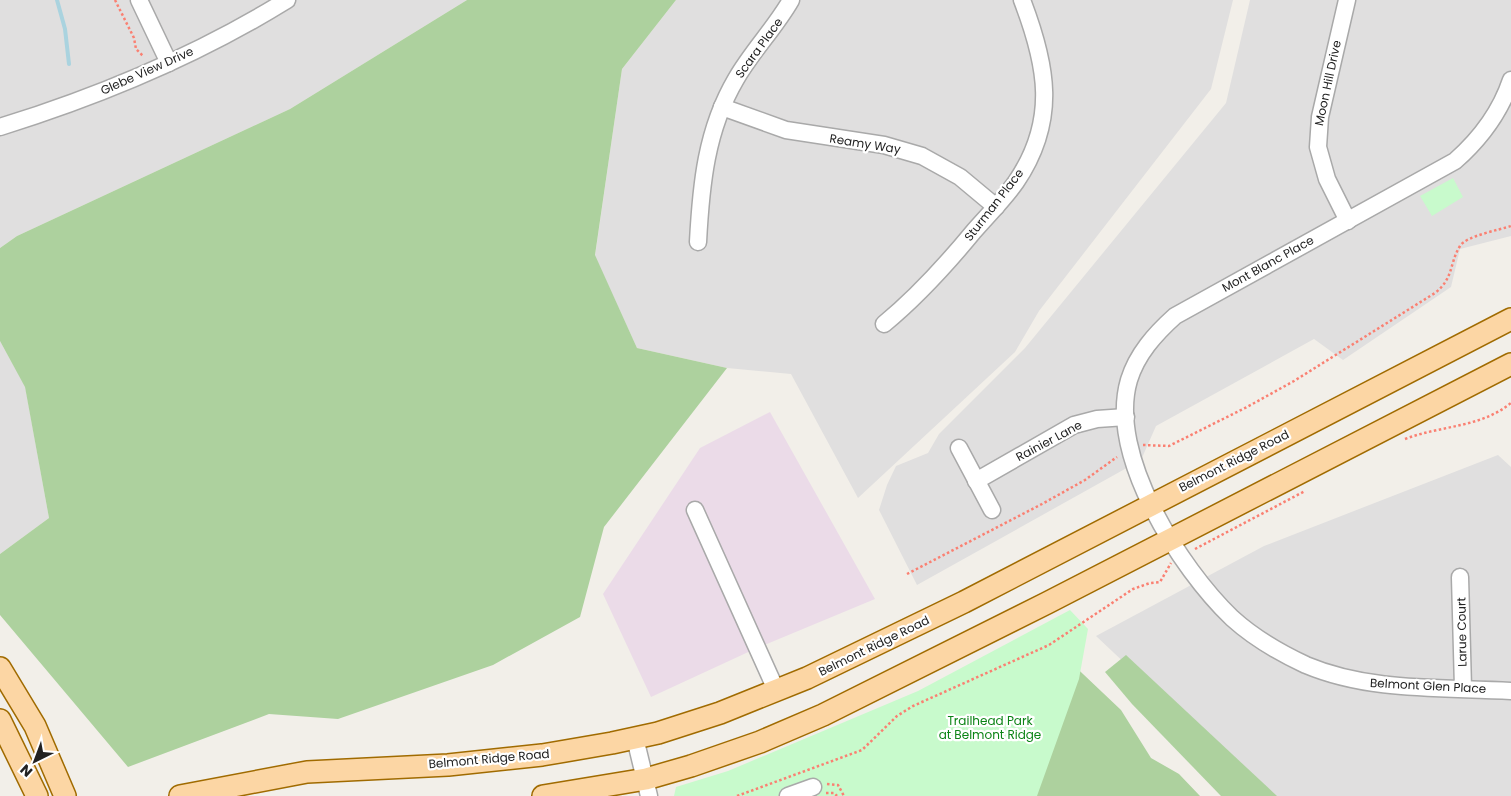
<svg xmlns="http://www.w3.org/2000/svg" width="1511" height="796" font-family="Poppins,sans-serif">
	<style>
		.residential { fill: #e0dfdf }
		.industrial { fill: #ebdbe8 }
		.forest { fill: #add19e }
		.park { fill: #c8facc }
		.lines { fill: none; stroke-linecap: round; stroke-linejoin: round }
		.stream { stroke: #aad3df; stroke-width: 4 }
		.minor-casing { stroke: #a9a9a9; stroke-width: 19 }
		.major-casing { stroke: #a06b00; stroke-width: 24 }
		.path { stroke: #fa8072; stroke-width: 2.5; stroke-dasharray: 2.5 2.5; stroke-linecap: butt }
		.minor { stroke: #fff; stroke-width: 16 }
		.major { stroke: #fcd6a4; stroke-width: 21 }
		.labels { text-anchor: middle; stroke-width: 4.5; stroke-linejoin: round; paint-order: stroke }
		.street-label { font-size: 12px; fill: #222; stroke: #fff }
		.park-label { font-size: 12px; fill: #0c8416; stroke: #fff }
	</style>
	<rect width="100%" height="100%" fill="#f2efe9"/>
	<g class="residential">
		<path d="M0,0H467L290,109L17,236L0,248Z"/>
		<path d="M676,0H1233L1211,89L1039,311L1015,352L858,498L791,374L727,368L637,348L595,256L622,69Z"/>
		<path d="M1250,0H1511V236L1460,249L1451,287L1343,360L1314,339L1156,426L1141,460L917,585L879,510L887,485L896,466L928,453L939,434L1025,348L1226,103Z"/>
		<path d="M0,341L25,386L49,518L0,554Z"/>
		<path d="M1498,455L1511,467V796H1266L1096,636L1264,546Z"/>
	</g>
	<path class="industrial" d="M770,412L875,599L757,648L651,697L603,594L700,448Z"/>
	<g class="forest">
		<path d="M467,0H676L622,69L595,255L637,348L727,368L604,527L580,617L493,665L338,719L269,714L128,767L0,615V554L49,518L25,387L0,341V248L17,236L290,109Z"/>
		<path d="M1126,655L1277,796H1221L1132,704L1105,672Z"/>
		<path d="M1064,656L1121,710L1151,758L1179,774L1200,796H1017Z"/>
	</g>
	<g class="park">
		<path d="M1453,178L1463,197L1432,216L1420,196Z"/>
		<path d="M1070,610L1088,629L1079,679L1037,796H674L676,787L728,771L918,691Z"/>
	</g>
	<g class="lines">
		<path class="stream" d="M57,0L65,29L69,64"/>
		<g class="minor-casing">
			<g id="minor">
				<path d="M139,0L169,63"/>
				<path d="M1347,0L1320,117L1318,147L1327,179L1348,221"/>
				<path d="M1511,80C1500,113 1481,138 1455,161L1175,316C1155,334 1137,354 1129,380C1107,455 1180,568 1232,618C1253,637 1280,653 1306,665C1370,692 1442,687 1511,691"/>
				<path d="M722,107L786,130L884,145L922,156L960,177L996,207"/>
				<path d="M0,127C100,96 198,55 287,0"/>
				<path d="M698,242C701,185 706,130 736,79C752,51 775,28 791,0"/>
				<path d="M884,324C918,296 946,265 974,231C988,215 1004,199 1016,182C1058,120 1047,65 1022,0"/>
				<path d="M959,448L992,510"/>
				<path d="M976,481L1074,425L1097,419L1126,417"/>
				<path d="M695,510L777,692"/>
				<path d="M1460,577L1463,688"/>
				<path d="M635,738L649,796"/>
				<path d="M788,796L813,787"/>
			</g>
		</g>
		<g class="major-casing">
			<g id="major">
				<path d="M0,668L35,726L65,796"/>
				<path d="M0,720L37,796"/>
				<path d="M180,796L307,772L448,765L542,755L612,743L658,733L720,713L807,678L964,602L1511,319"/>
				<path d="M543,796L646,779L691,766L760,742L823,715L1047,603L1511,364"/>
			</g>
		</g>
		<g class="path">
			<path d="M115,0L134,38L136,49L144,57"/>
			<path d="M1405,439C1442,425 1480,428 1511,403"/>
			<path d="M1143,445L1169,446L1247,407L1294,381L1435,293C1454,278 1449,264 1460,246C1466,236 1499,230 1511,226"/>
			<path d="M1195,549L1305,491"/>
			<path d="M907,574L1042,504L1085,480L1117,457"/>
			<path d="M827,784L838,785L844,796"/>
			<path d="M826,793H834L837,796"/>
			<path d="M737,796L862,750L897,716L913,706L1049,645L1133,589L1150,583L1160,582L1171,563"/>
		</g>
		<use href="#minor" class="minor"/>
		<use href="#major" class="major"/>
	</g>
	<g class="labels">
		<g class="street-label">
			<text transform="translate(759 48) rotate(-54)" y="4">Scara Place</text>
			<text transform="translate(147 71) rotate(-24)" y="4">Glebe View Drive</text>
			<text transform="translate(1328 83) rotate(-78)" y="4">Moon Hill Drive</text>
			<text transform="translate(865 144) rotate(9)" y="4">Reamy Way</text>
			<text transform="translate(994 205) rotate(-52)" y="4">Sturman Place</text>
			<text transform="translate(1268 264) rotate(-29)" y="4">Mont Blanc Place</text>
			<text transform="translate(1049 441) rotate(-28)" y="4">Rainier Lane</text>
			<text transform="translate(1234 461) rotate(-27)" y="4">Belmont Ridge Road</text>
			<text transform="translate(1462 632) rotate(-91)" y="4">Larue Court</text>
			<text transform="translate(874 646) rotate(-26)" y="4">Belmont Ridge Road</text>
			<text transform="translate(1428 686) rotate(3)" y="4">Belmont Glen Place</text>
			<text transform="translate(489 759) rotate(-5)" y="4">Belmont Ridge Road</text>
		</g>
		<g class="park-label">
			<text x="990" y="725">Trailhead Park<tspan x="990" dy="14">at Belmont Ridge</tspan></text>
		</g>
	</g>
	<g transform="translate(35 761) rotate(222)" stroke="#ffffff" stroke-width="4" paint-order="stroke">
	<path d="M0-4L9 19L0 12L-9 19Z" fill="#222222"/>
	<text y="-8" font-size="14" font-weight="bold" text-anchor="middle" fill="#222222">N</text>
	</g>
</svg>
